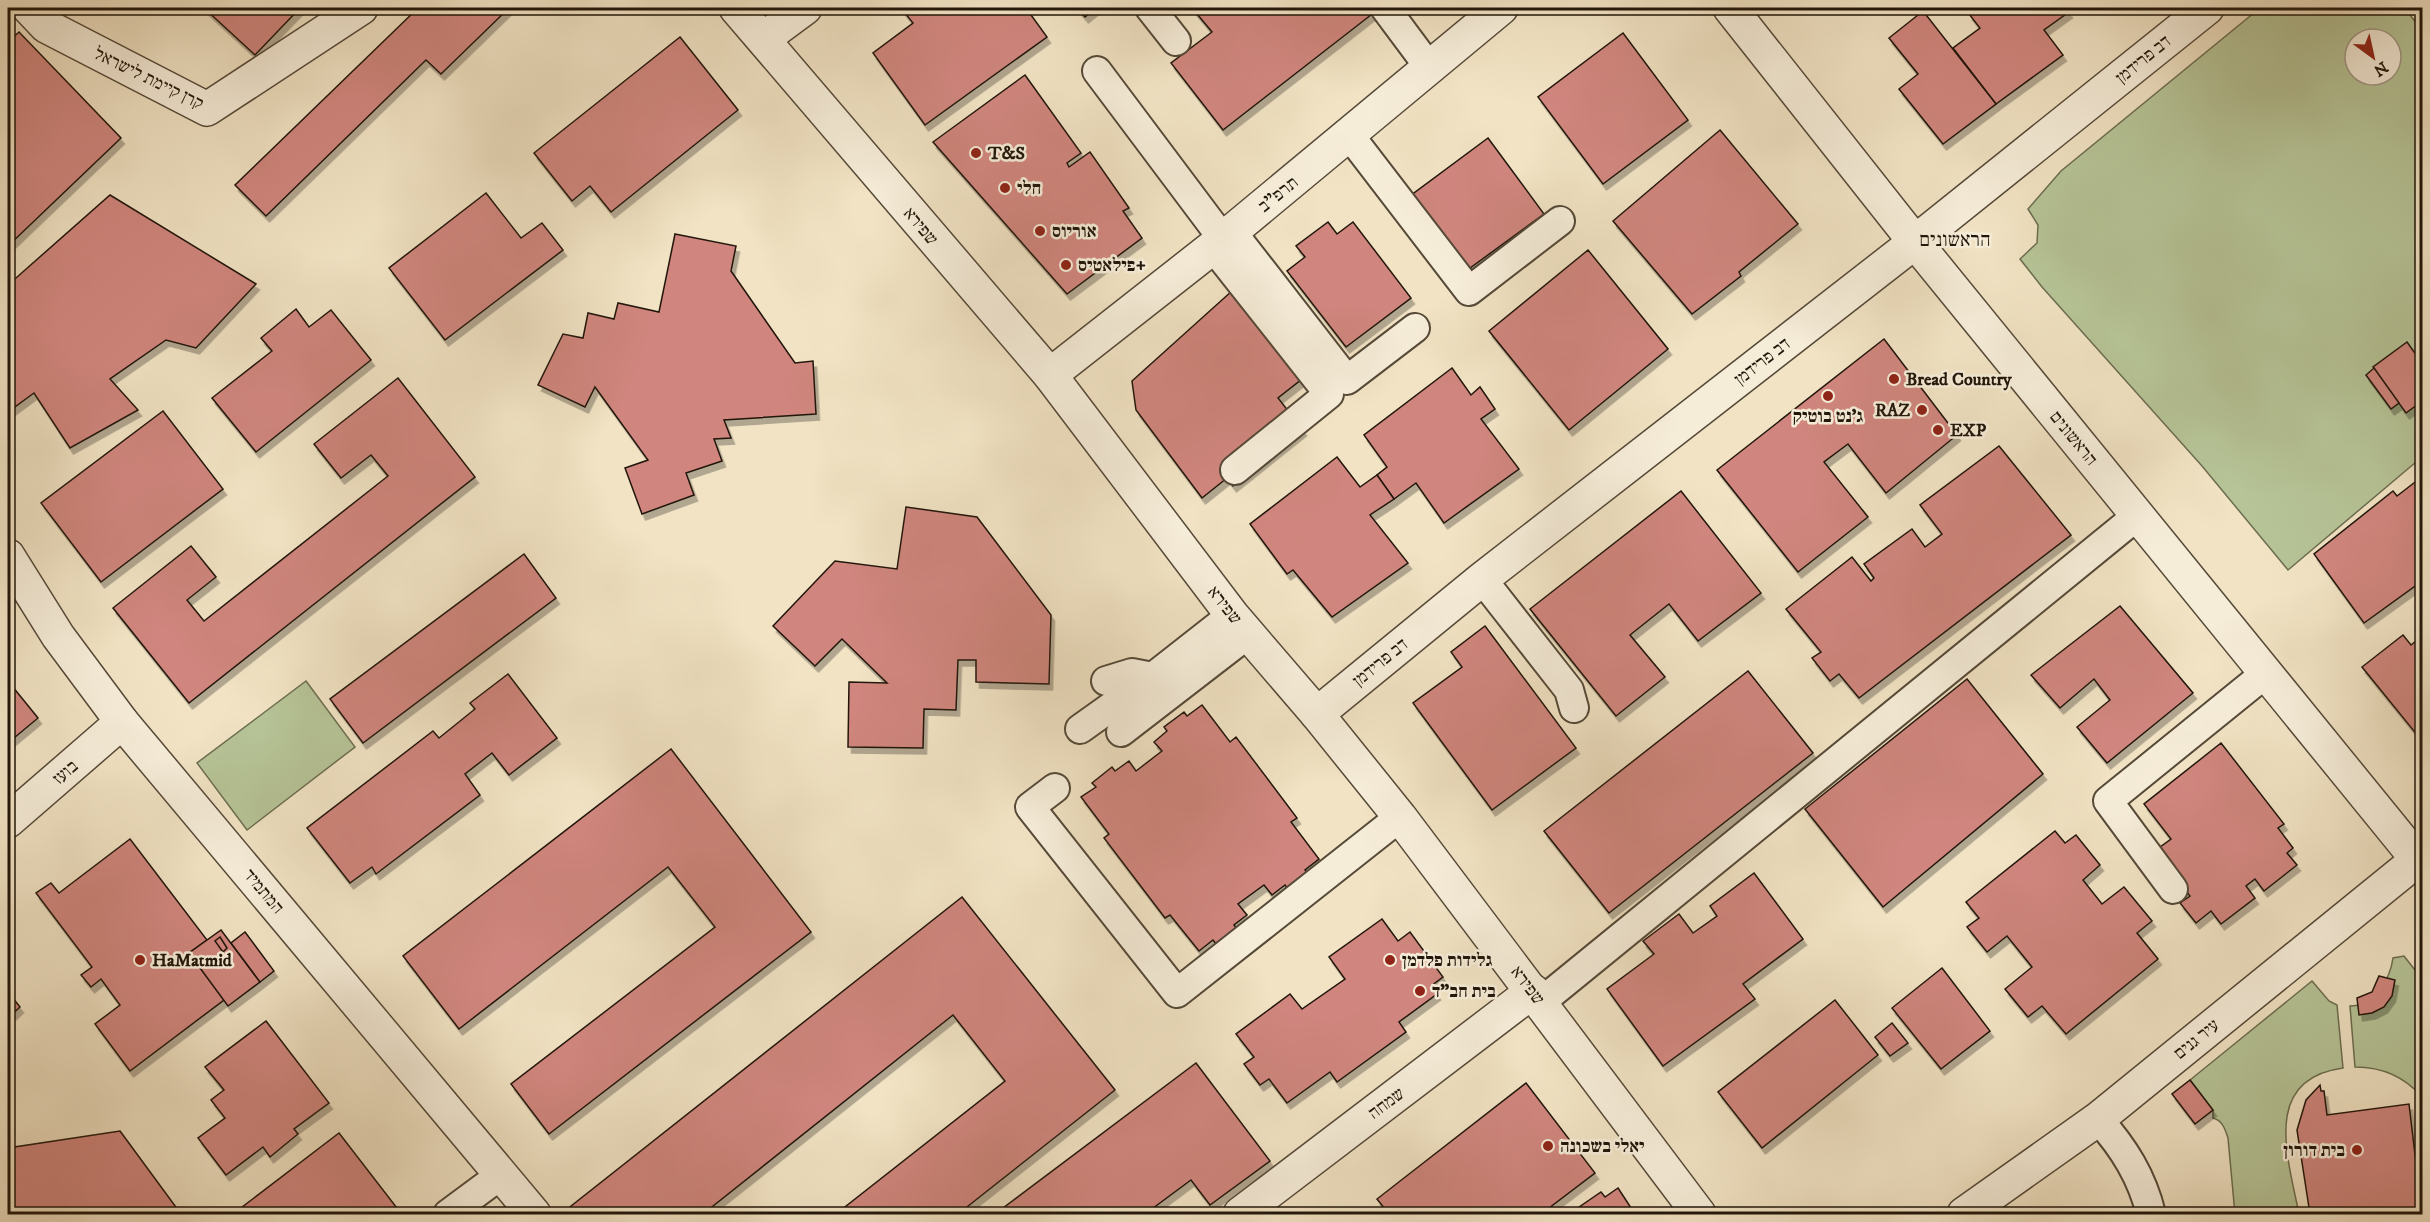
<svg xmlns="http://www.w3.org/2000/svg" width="2430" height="1222" font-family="'IM FELL DW Pica','Frank Ruhl Libre',serif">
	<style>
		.green { fill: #b6c497; stroke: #6c6d50; stroke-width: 1.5; fill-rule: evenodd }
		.building { fill: #d0867e; stroke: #21160a; stroke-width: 1.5; filter: url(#shadow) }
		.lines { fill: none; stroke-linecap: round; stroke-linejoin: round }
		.service-casing { stroke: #554938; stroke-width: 32 }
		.minor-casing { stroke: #554938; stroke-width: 36 }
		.service { stroke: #f6edd9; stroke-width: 28 }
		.minor { stroke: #f6edd9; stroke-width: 33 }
		.poi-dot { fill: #8f2418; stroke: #f6edd9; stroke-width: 2 }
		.labels { text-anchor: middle; stroke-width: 5; stroke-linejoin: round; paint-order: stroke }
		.street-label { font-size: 18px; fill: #21160a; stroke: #f6edd9 }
		.poi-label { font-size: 18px; font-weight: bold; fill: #21160a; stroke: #f6edd9; text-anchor: start }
		.neighbourhood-label { font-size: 20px; fill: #21160a; stroke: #f6edd9 }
	</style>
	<defs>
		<filter id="shadow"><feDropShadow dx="3.5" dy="6" stdDeviation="0" flood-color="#0004"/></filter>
	</defs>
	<rect width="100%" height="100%" fill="#f1e3c4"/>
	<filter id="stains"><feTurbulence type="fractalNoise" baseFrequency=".00333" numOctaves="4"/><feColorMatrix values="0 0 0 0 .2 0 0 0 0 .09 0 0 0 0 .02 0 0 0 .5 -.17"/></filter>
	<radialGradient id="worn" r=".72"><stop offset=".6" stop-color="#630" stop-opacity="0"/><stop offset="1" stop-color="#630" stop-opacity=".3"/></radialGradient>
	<g class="green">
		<path d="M2260,8H2405L2422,31V419L2419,422L2422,427V457L2288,570L2202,466L2042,287L2020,259L2037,243L2038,225L2028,209L2061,171ZM2355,39H2391V75H2355Z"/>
		<path d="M306,681L355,747L247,830L197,763Z"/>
		<path d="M2404,956L2422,979V1097C2404,1076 2382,1067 2355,1067L2350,1006C2374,1006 2390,980 2393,958Z"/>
		<path d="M2312,981L2329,1001L2337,1005L2343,1068C2261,1079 2288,1158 2299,1214H2235L2228,1138C2225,1129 2223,1121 2213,1118V1110L2190,1080Z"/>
	</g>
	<g class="building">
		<path d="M204,8H300L255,55Z"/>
		<path d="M418,8H509L441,74L426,60L266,216L235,185Z"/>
		<path d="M901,8H1026L1047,37L925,125L873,53L913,23Z"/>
		<path d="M1077,8H1096L1085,17Z"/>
		<path d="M1192,8H1373L1376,11L1223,130L1171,63L1212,32Z"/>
		<path d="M1979,8H2065L2069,12L2044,30L2063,55L1996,104L1953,48L1980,28L1969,14Z"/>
		<path d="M1923,11L1996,104L1943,144L1899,89L1918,74L1889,38Z"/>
		<path d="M19,32L121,138L8,246V42Z"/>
		<path d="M1623,33L1688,120L1603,184L1538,97Z"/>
		<path d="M680,37L738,110L611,212L590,186L572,201L534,153Z"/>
		<path d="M1025,75L1081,153L1067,163L1069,167L1090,152L1129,208L1123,211L1142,238L1067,294L933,142Z"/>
		<path d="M1720,130L1798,224L1739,272L1741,276L1692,314L1613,221Z"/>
		<path d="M1488,138L1544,214L1466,271L1410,196Z"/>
		<path d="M486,193L521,238L542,223L563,250L445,340L389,268Z"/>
		<path d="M110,195L256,284L196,348L166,340L110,379L138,410L70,448L34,393L8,412V285Z"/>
		<path d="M1328,222L1337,234L1353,222L1411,298L1346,347L1287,271L1305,257L1296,246Z"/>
		<path d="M675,234L736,246L731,271L795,363L813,361L816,414L724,420L731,438L714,439L722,461L686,473L694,495L642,514L625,468L648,460L595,387L585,407L538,385L563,334L583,338L588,313L614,319L618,303L659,312Z"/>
		<path d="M1588,250L1668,349L1569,430L1489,331Z"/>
		<path d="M1233,290L1302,379L1278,398L1303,430L1233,486L1227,478L1202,498L1136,410L1132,381Z"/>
		<path d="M296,309L309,327L331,310L371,360L256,452L212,398L272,351L261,338Z"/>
		<path d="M1884,339L1957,435L1886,493L1848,444L1824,462L1868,517L1798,572L1717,470Z"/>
		<path d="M2407,342L2422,363V401L2406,413L2373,367Z"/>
		<path d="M1452,368L1471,395L1480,387L1495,409L1481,419L1519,469L1444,523L1416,483L1394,499L1377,475L1387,467L1364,435Z"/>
		<path d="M2374,368L2399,403L2391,409L2366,375Z"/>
		<path d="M398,378L475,477L189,703L113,608L191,546L216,577L187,600L204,621L388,476L371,455L341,478L314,444Z"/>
		<path d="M163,411L223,489L101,582L41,503Z"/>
		<path d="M1999,446L2071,535L1859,698L1839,674L1830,681L1812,658L1821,652L1786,609L1852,557L1871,581L1874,578L1864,564L1912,529L1925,547L1942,534L1920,505Z"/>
		<path d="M1337,457L1360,487L1377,475L1394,499L1370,515L1408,563L1332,617L1293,570L1287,574L1250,524Z"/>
		<path d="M2419,479L2422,484V581L2364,623L2314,554L2393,491L2397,496Z"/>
		<path d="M1681,491L1761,593L1698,641L1669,604L1630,635L1665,677L1616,716L1530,609Z"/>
		<path d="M906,507L977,517L1051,615L1049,684L976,682V660H958L956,710L924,709L923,748L848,747L849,682L887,683L842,639L815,666L773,626L835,561L897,569Z"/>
		<path d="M524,554L556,598L363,743L330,699Z"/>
		<path d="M2120,606L2193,693L2107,763L2077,727L2110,700L2094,679L2060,708L2031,675Z"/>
		<path d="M1485,626L1576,748L1492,810L1413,703L1462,667L1451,652Z"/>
		<path d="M2403,635L2411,645L2422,636V741L2362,667Z"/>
		<path d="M1748,671L1813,753L1609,913L1544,831Z"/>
		<path d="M508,674L557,738L509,775L492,753L465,774L480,795L376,874L372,867L350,883L307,828L433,731L439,738L475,709L470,703Z"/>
		<path d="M1967,679L2043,774L1883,907L1805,809Z"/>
		<path d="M8,681L38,718L8,743Z"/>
		<path d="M1202,705L1230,742L1236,737L1297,818L1291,822L1319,859L1305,870L1308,874L1288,889L1285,885L1272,895L1264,885L1238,904L1247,915L1234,925L1237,929L1216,944L1213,940L1199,951L1170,915L1165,918L1104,838L1109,834L1081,797L1096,787L1092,783L1112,767L1115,771L1129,761L1136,771L1162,751L1154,742L1167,731L1164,727L1184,712L1187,716Z"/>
		<path d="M2221,743L2284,824L2278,828L2293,848L2287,853L2297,865L2264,891L2255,879L2246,886L2255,898L2221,924L2211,911L2196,923L2180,903L2190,896L2172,872L2145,858L2171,839L2144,804Z"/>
		<path d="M671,749L811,932L549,1134L511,1084L715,927L668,867L459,1029L403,956Z"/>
		<path d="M2055,831L2065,843L2076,835L2100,865L2083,880L2102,904L2124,887L2152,921L2137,933L2158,959L2066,1034L2042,1006L2028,1017L2005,989L2032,967L2007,936L1987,952L1967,927L1979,918L1966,902Z"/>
		<path d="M130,839L207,940L189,953L224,1000L130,1071L95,1024L120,1005L101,979L91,987L81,975L92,967L36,893L51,883L59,893Z"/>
		<path d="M1754,873L1803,939L1743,984L1755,999L1663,1066L1607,989L1654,954L1643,941L1679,914L1693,933L1717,916L1710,906Z"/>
		<path d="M962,897L1115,1090L958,1214H836L1005,1081L953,1015L703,1214H561Z"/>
		<path d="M1382,919L1398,941L1410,932L1443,977L1431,986L1437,994L1399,1022L1406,1032L1337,1082L1330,1072L1287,1103L1269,1079L1260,1085L1244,1064L1254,1057L1236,1034L1290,994L1302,1009L1345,979L1329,957Z"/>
		<path d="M221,930L260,982L228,1006L189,953Z"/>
		<path d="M245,932L274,971L260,982L231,943Z"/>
		<path d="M220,937L227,948L223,952L215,941Z"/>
		<path d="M1942,968L1990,1031L1941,1069L1892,1008Z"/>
		<path d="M2379,976L2395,980L2392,996L2384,1007L2372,1013L2359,1015L2357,998L2372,992Z"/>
		<path d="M8,992L20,1007L8,1018Z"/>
		<path d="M1835,1000L1878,1055L1762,1148L1718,1092Z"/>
		<path d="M266,1021L329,1103L294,1129L298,1134L270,1157L263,1147L226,1175L198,1138L225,1118L211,1100L224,1090L205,1067Z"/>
		<path d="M1892,1023L1908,1043L1890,1056L1875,1037Z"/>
		<path d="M1196,1063L1270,1161L1210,1205L1191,1180L1145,1214H995Z"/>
		<path d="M2190,1080L2213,1110L2195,1124L2172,1094Z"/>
		<path d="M1526,1083L1595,1173L1541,1214H1389L1377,1199Z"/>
		<path d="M2320,1085L2321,1091H2324L2327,1115L2409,1104L2422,1214H2310L2297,1130L2306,1100Z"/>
		<path d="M120,1131L181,1214H8V1148Z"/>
		<path d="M339,1133L400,1212L396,1214H233Z"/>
		<path d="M1618,1188L1635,1214H1569L1601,1192L1605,1197Z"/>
	</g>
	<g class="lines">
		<g class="service-casing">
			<g id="service">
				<path d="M1150,8L1176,41"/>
				<path d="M1385,8L1429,67"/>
				<path d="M1097,71L1223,239"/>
				<path d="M1350,136L1469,291L1560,221"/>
				<path d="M1232,232L1347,380L1415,328"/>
				<path d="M1213,247L1329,394L1235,470"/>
				<path d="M1482,579L1569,690L1574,708"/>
				<path d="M1106,681L1132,673L1153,677"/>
				<path d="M1080,729L1153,677L1232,615"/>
				<path d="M1121,732L1248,634"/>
				<path d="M1055,788L1030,807L1177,993L1400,817"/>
				<path d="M2173,889L2108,801L2266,673"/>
				<path d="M1541,1002L2137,516"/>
				<path d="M2098,1119C2124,1148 2142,1177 2151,1214"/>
				<path d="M448,1214L502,1174"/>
			</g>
		</g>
		<g class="minor-casing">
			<g id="minor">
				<path d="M29,8L46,26L207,109L361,8"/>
				<path d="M736,8L1050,375L1232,615L1317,714L1400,817L1699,1214"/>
				<path d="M1730,8L1915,242L2422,865"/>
				<path d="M763,39L805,8"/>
				<path d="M1050,375L1213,247L1501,8"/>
				<path d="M8,556L58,636L122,722L534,1214"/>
				<path d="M1317,714L1482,579L1915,242L2207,8"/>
				<path d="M8,821L122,722"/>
				<path d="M1240,1214L1533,991"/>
				<path d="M1964,1214L2098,1119L2422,856"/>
			</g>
		</g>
		<use href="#service" class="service"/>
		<use href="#minor" class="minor"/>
	</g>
	<g class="poi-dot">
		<circle cx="976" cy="153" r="6"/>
		<circle cx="1005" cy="188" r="6"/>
		<circle cx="1040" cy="231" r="6"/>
		<circle cx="1066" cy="265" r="6"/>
		<circle cx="1894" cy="379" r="6"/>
		<circle cx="1828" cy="396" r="6"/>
		<circle cx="1922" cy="410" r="6"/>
		<circle cx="1938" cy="430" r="6"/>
		<circle cx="140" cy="960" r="6"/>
		<circle cx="1390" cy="960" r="6"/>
		<circle cx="1420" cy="991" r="6"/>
		<circle cx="1548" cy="1146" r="6"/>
		<circle cx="2357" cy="1150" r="6"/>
	</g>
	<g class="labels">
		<g class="street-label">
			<text transform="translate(2143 59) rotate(-39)" y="6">דב פרידמן</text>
			<text transform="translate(149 78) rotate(26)" y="6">קרן קיימת לישראל</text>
			<text transform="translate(1278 194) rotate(-39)" y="6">תרפ"ב</text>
			<text transform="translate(921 226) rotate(50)" y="6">שפירא</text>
			<text transform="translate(1762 361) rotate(-38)" y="6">דב פרידמן</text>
			<text transform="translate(2074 438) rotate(51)" y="6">הראשונים</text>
			<text transform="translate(1225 605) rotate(52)" y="6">שפירא</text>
			<text transform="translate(1380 662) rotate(-39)" y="6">דב פרידמן</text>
			<text transform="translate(65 772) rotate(-41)" y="6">בועז</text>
			<text transform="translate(264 891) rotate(50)" y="6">המתמיד</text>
			<text transform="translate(1528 985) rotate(53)" y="6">שפירא</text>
			<text transform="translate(2196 1039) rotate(-39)" y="6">עיר גנים</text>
			<text transform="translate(1386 1103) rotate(-37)" y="6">שמחה</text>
		</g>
		<g class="poi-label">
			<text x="988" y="159">T&amp;S</text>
			<text x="1017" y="194">חלי</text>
			<text x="1052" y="237">אוריוס</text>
			<text x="1078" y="271">פילאטיס+</text>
			<text x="1906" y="385">Bread Country</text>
			<text x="1910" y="416" text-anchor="end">RAZ</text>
			<text x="1828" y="422" text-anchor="middle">ג'נט בוטיק</text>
			<text x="1950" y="436">EXP</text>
			<text x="152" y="966">HaMatmid</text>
			<text x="1402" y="966">גלידות פלדמן</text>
			<text x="1432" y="997">בית חב"ד</text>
			<text x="1560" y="1152">יאלי בשכונה</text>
			<text x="2345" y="1156" text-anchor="end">בית דורון</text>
		</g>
		<g class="neighbourhood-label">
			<text x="1955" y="246">הראשונים</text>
		</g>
	</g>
	<rect width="2430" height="1222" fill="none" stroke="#f1e3c4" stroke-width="30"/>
	<rect x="9" y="9" width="2412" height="1204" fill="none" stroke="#21160a" stroke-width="3"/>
	<rect x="15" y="15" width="2400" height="1192" fill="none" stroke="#21160a" stroke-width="1.5"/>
	<g transform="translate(2373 57) rotate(147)"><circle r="28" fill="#f6edd9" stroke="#a19786" stroke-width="1.5"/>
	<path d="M0-4.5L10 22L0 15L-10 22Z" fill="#8f2418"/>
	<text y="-9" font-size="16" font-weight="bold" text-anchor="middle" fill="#21160a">N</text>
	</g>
	<rect width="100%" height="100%" filter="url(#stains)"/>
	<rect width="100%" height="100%" fill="url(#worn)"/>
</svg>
